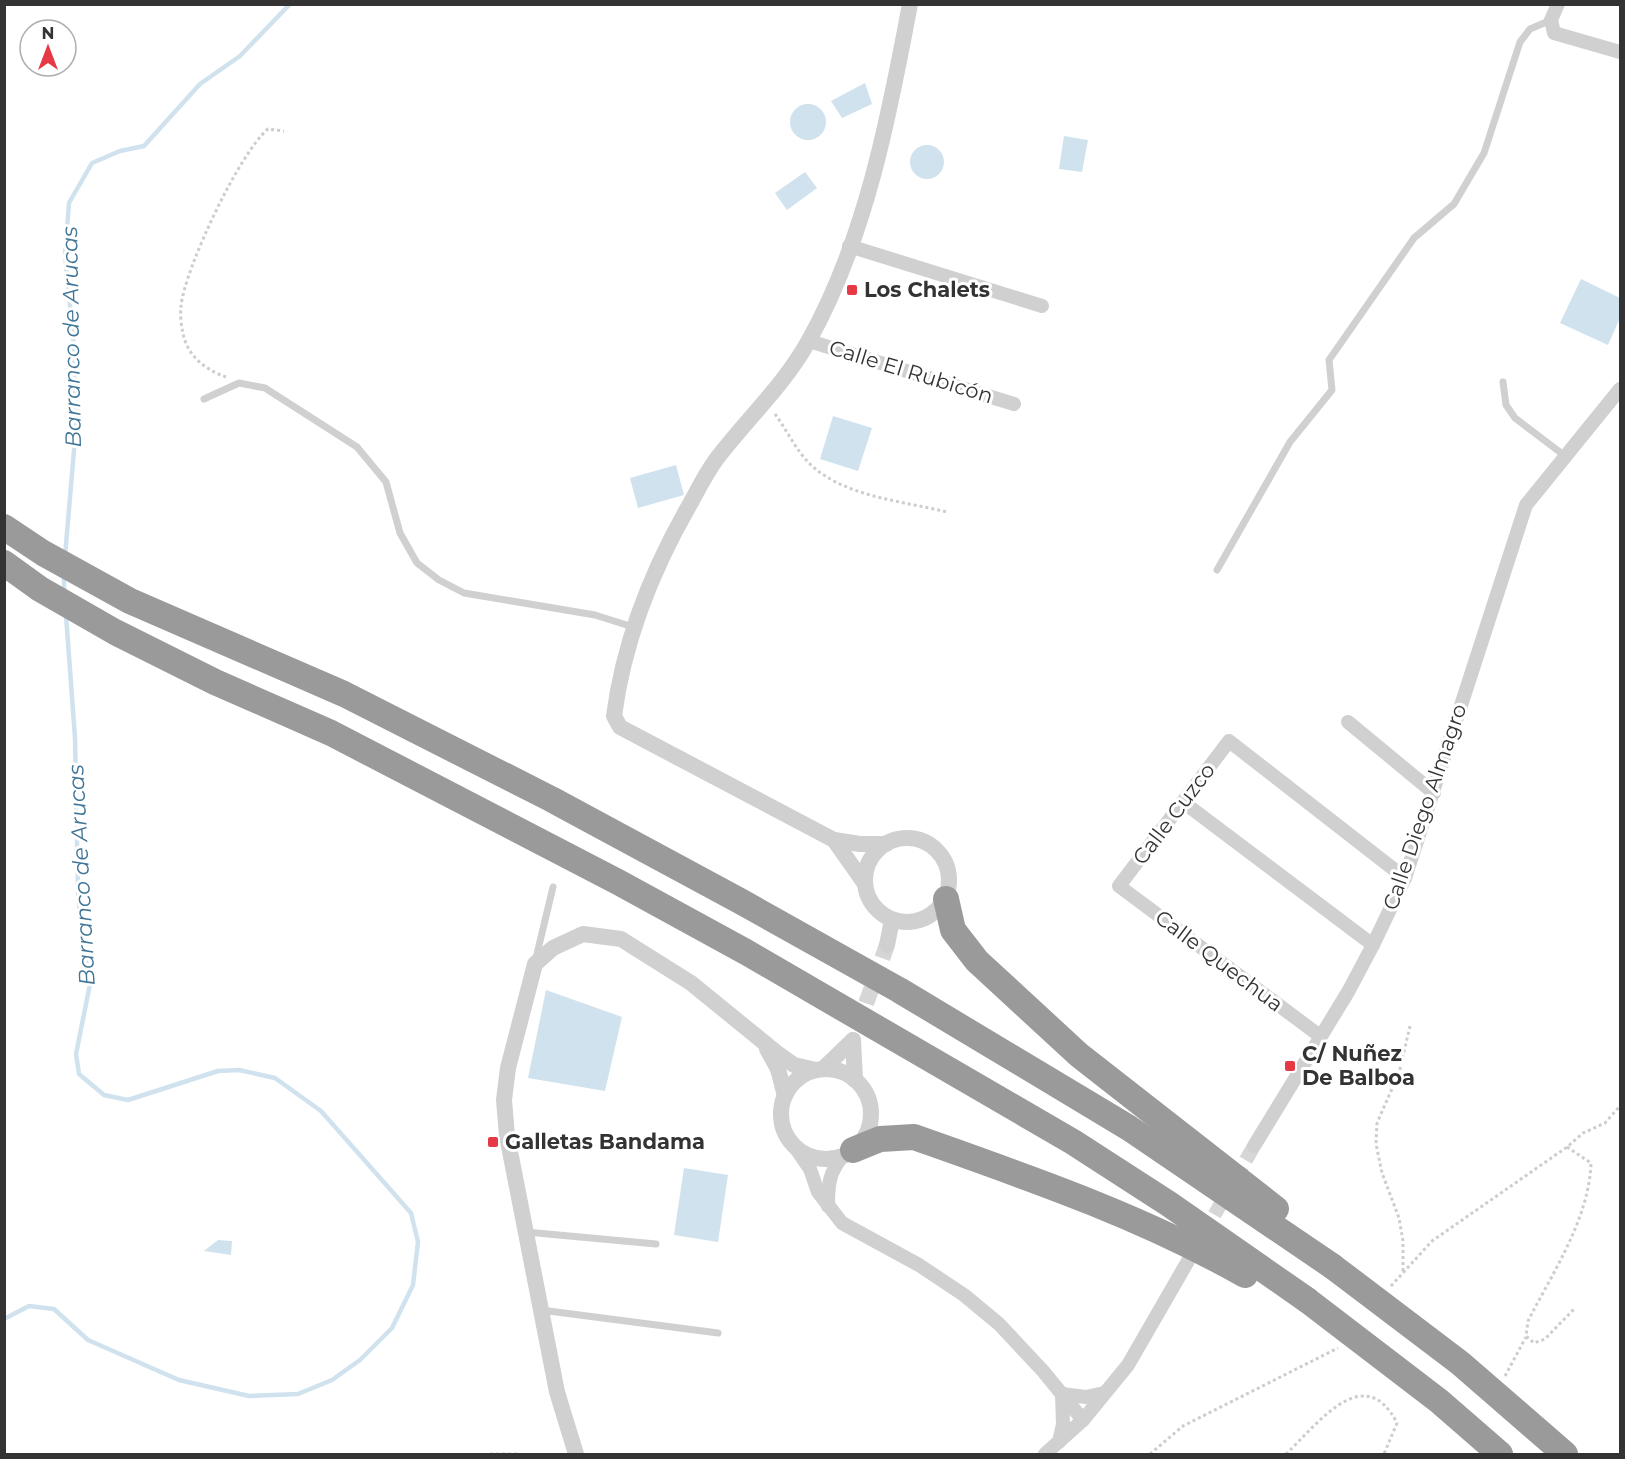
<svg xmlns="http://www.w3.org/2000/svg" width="1625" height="1459" font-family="Montserrat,sans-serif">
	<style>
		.water { fill: #cfe2ee }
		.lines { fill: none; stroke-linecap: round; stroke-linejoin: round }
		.stream { stroke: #cfe2ee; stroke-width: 4.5 }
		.minor-tunnel { stroke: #d6d6d6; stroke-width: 14; stroke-dasharray: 14 7; stroke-linecap: butt }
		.tertiary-tunnel { stroke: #d6d6d6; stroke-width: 16; stroke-dasharray: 16 8; stroke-linecap: butt }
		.path { stroke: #cdcdcd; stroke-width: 3; stroke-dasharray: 3 3; stroke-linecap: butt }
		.service { stroke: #d0d0d0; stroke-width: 7 }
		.minor { stroke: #d0d0d0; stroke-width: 14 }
		.tertiary { stroke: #d0d0d0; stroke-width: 16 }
		.motorway { stroke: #9a9a9a; stroke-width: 26 }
		.motorway-bridge { stroke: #9a9a9a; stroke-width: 26 }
		.poi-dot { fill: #e63946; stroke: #fff; stroke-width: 2 }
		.labels { text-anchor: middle; stroke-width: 6; stroke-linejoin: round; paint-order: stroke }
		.poi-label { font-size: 21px; font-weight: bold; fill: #333; stroke: #fff; text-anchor: start }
		.street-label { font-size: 21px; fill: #333; stroke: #fff }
		.water-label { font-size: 22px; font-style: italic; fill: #3f7597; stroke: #fff }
	</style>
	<rect width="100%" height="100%" fill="#fff"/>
	<g class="water">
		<path d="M865,83L872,104L842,118L831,101Z"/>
		<circle cx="808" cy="122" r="18"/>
		<path d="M1064,136L1088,140L1082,172L1059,169Z"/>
		<circle cx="927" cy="162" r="17"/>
		<path d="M805,172L817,188L787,210L775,193Z"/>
		<path d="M1581,279L1620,298V318L1608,345L1560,323Z"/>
		<path d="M833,416L872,428L858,471L820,459Z"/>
		<path d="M676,465L684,495L638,508L630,478Z"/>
		<path d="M546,990L622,1017L605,1091L528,1078Z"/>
		<path d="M684,1168L728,1175L718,1242L674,1235Z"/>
		<path d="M218,1240L232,1241L231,1255L204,1251Z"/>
	</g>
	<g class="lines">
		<g class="stream">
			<path d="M65,556L76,427L74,347L65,254L69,203L92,163L120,151L144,146L200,84L240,56L290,4"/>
			<path d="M64,573V592"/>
			<path d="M4,1319L29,1306L54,1309L88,1340L179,1380L249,1396L298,1394L332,1380L360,1360L392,1328L413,1285L418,1242L411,1213L321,1111L275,1078L239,1070L218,1071L128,1100L104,1095L79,1074L76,1054L91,979L83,951L78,891L75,738L66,615"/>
		</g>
		<path class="minor-tunnel" d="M1204,1233L1254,1146"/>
		<path class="tertiary-tunnel" d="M858,1026L887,945"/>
		<g class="path">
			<path d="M226,377C206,370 187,356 183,333C181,325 180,314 181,306C185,268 240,152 268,129L284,131"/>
			<path d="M775,414C786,429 796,450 809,463C843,497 903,501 947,512"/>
			<path d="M1567,1147L1591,1163C1589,1219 1553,1272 1528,1321L1526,1336L1534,1343L1545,1339L1575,1308"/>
			<path d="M1403,1271V1241L1399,1218L1382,1173L1376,1144L1377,1123L1399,1073L1410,1026"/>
			<path d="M1391,1286L1432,1241L1567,1147L1583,1133L1605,1123L1620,1106"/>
			<path d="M1505,1376L1526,1337"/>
			<path d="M490,1454H518"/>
			<path d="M1150,1454L1183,1426L1338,1348"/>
			<path d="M1286,1454C1317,1425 1364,1359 1397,1423L1384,1454"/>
		</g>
		<g class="service">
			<path d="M1503,382L1506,405L1515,418L1565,456"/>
			<path d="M204,399L239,383L265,388L357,447L386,482L400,533L417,563L439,580L464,593L595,615L633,627"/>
			<path d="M1217,570L1290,442L1332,390L1329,360L1414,238L1454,204L1484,153L1520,42L1530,29L1551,20"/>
			<path d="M536,958L553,887"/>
			<path d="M526,1232L656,1244"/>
			<path d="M541,1310L718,1333"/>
		</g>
		<g class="minor">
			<path d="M1558,4L1551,20L1554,33L1620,52"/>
			<path d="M849,246L1042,306"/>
			<path d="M809,341L1014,404"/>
			<path d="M1348,722L1434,793"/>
			<path d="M1183,802L1373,945"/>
			<path d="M1320,1036L1119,886L1229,741L1405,878"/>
			<path d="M1254,1146L1348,992L1373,945L1405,878L1526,505L1620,389"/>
			<path d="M795,1147L810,1169L818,1192L842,1223L919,1265L964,1295L999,1324L1043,1371L1083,1420"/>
			<path d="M828,1206C828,1185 829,1172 843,1156"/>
			<path d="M1062,1394L1086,1397L1104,1393"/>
			<path d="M1059,1442L1063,1424L1062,1394"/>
			<path d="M1045,1454L1083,1420L1128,1365L1188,1261"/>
		</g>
		<g class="tertiary">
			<circle cx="907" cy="880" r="42"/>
			<path d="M834,840L865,884"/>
			<path d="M886,844H860L834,840L620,727L614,716C624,639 652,570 690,504C699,488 707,471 718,457C747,419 784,385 808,342C865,241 889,117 910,4"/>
			<path d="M887,945L892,920"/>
			<path d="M853,1040L855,1080"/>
			<path d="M767,1049L778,1069L785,1096"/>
			<path d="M823,1069L853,1040"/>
			<circle cx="826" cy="1114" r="45"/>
			<path d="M576,1454L557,1392L507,1136L504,1100L508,1068L535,964L553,948L583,934L621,939L691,983L777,1053L794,1065L816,1070"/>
		</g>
		<g class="motorway">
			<path d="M4,527L43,553L130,601L344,694L551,799L740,901L899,990L1129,1128L1332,1266"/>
			<path d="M4,563L40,589L115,632L215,682L331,733L618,882L746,952L1073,1142L1169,1204L1307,1300"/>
			<path d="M946,899L953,930L977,961L1079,1055L1276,1209"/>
			<path d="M853,1150L880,1139L914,1137C1027,1177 1141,1216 1245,1275"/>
		</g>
		<g class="motorway-bridge">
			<path d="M1332,1266L1460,1363L1565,1454"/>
			<path d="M1307,1300L1439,1401L1500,1454"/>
		</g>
	</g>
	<g class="poi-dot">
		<rect x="846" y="284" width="12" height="12" rx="3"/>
		<rect x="1284" y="1060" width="12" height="12" rx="3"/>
		<rect x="487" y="1136" width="12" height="12" rx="3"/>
	</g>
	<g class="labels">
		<g class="poi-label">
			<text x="864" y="297">Los Chalets</text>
			<text x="1302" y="1061">C/ Nuñez<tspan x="1302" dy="24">De Balboa</tspan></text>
			<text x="505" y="1149">Galletas Bandama</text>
		</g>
		<g class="street-label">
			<text transform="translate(911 372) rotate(17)" y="7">Calle El Rubicón</text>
			<text transform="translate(1425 807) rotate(-71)" y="7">Calle Diego Almagro</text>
			<text transform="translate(1174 814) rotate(-53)" y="7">Calle Cuzco</text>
			<text transform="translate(1219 961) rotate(37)" y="7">Calle Quechua</text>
		</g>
		<g class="water-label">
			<text transform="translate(71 337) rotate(-91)" y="8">Barranco de Arucas</text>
			<text transform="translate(81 875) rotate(-93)" y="8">Barranco de Arucas</text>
		</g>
	</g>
	<rect width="1625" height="1459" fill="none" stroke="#333333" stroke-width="12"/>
	<g transform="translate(48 48)"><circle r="28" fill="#ffffff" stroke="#adadad" stroke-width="1.5"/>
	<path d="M0-4.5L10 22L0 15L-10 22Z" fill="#e63946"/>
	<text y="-9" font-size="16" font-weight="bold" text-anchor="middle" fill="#333333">N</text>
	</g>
</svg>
